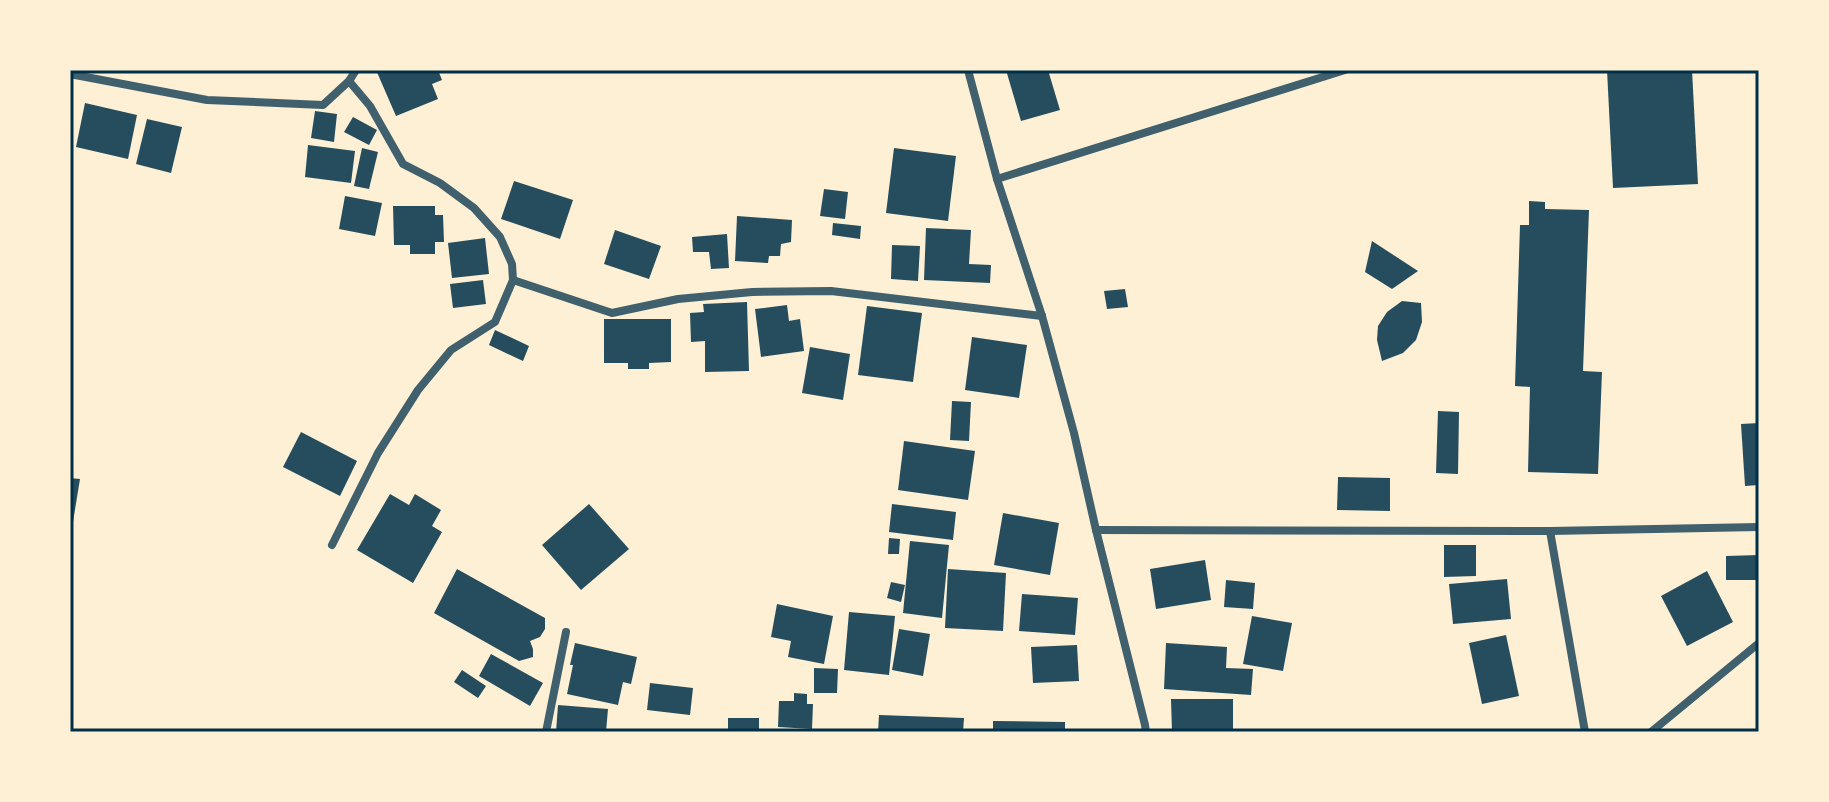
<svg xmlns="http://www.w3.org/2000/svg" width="1829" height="802" font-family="'Golos Text',sans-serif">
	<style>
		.building { fill: #264d5e }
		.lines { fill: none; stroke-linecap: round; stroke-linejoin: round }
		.minor { stroke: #3f606c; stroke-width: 8 }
		.neatline { fill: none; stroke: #003049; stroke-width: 3 }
	</style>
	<rect width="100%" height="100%" fill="#fdf0d5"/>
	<g class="building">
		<path d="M376,70H438L442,80L432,84L438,99L396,116Z"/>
		<path d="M1006,70H1048L1060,110L1021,121Z"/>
		<path d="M1607,70H1692L1698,184L1613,188Z"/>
		<path d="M85,103L137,115L128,159L76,147Z"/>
		<path d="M315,111L337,114L334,142L311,138Z"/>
		<path d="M353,117L377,130L369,145L344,132Z"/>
		<path d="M147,119L182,127L171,173L136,164Z"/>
		<path d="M308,145L355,151L351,183L305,177Z"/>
		<path d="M362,148L378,152L369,189L354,186Z"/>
		<path d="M894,148L956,156L948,221L886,213Z"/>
		<path d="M514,181L573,200L560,239L501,219Z"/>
		<path d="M824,189L848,192L845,219L820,216Z"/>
		<path d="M345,196L382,203L375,236L339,229Z"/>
		<path d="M1529,201L1545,202V209L1589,210L1583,371L1602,372L1598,474L1528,472L1530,387L1515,386L1520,225H1529Z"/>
		<path d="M393,206H435V215H443L444,242H435V254H410V245H394Z"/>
		<path d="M737,216L792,220L791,242L781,244L780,256H769L768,263L735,261Z"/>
		<path d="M833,223L861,226L860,239L832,235Z"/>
		<path d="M926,228L971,230L969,264L991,265L990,283L924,280Z"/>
		<path d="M615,230L661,246L649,279L604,264Z"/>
		<path d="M727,234L729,268L711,269L709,252H693L692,237Z"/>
		<path d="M485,238L489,274L452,278L448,243Z"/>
		<path d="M1372,241L1418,271L1392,289L1365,272Z"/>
		<path d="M892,245L920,246L918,281L891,279Z"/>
		<path d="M483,280L486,304L453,308L450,284Z"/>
		<path d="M1125,289L1128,307L1107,309L1104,291Z"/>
		<path d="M1402,301L1421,303L1422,322L1416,340L1403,353L1382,361L1377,340L1378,326L1387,312Z"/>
		<path d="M747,302L749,371L705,372V341L691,342L690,313L704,312L703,304Z"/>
		<path d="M787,305L789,321L800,319L804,351L761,357L755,309Z"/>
		<path d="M867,306L922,313L913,382L858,375Z"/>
		<path d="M604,319H671V362L649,363V369H628V363H604Z"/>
		<path d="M495,330L529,346L523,361L489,345Z"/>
		<path d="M972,337L1027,345L1019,398L965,390Z"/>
		<path d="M810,347L850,354L843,400L802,393Z"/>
		<path d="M952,401L971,402L969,441L950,440Z"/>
		<path d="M1438,411L1459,412L1458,474L1436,473Z"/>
		<path d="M1759,423V485L1745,486L1741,424Z"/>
		<path d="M301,432L357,461L340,496L283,467Z"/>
		<path d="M904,441L975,451L968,500L898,490Z"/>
		<path d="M1338,477L1390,478V511L1337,510Z"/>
		<path d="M70,478L80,479L72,528L70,527Z"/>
		<path d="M390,494L409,505L415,494L441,510L432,526L442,532L413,583L357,550Z"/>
		<path d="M589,504L629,549L581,590L542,545Z"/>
		<path d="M892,504L956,512L953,540L889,532Z"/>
		<path d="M1003,513L1059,523L1050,575L994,565Z"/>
		<path d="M889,538L900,539L899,554H888Z"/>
		<path d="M910,541L949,545L942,618L903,613Z"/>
		<path d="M1444,545H1476V576L1444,577Z"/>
		<path d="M1759,555V580H1726V556Z"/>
		<path d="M1205,560L1211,600L1156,609L1150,569Z"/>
		<path d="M457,569L545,618V629L540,637L530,641L533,649V657L519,661L434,613Z"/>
		<path d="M948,569L1006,573L1003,631L945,628Z"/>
		<path d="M1707,571L1733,622L1687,646L1661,596Z"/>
		<path d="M1507,579L1511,619L1453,624L1449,584Z"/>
		<path d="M1226,580L1255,583L1253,609L1224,607Z"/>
		<path d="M891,582L905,585L901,602L887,598Z"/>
		<path d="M1022,594L1078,598L1075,635L1019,631Z"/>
		<path d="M777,604L833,616L824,664L788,657L791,641L771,637Z"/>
		<path d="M849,612L895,616L889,675L844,670Z"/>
		<path d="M1252,616L1292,623L1283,671L1243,664Z"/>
		<path d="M899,629L930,634L923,676L892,670Z"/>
		<path d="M1506,635L1519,696L1482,704L1469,643Z"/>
		<path d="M575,643L637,657L631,684L623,682L618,705L567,694L573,665H570Z"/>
		<path d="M1166,643L1227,647L1226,668L1253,669L1251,695L1164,689Z"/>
		<path d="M1077,645L1079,681L1033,683L1031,647Z"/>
		<path d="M491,654L543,683L530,706L479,676Z"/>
		<path d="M814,668L838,669L837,693H814Z"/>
		<path d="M462,670L486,686L478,698L454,682Z"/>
		<path d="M650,683L693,688L690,715L647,710Z"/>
		<path d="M794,693L807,694V704H813L812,729L778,727L779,701H794Z"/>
		<path d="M1171,699H1233V732H1172Z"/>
		<path d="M558,705L608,709L606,732H556Z"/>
		<path d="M879,715L964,718L963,732H878Z"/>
		<rect x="728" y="718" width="31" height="14"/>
		<path d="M993,721L1065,722V732H993Z"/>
	</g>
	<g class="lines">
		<g class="minor">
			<path d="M968,70L997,179L1042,316L1074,433L1096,530L1145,725L1146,732"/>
			<path d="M70,74L207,100L323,105L349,81L356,70"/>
			<path d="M997,179L1345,70"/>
			<path d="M513,280L612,313L678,299L752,292L831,291L1042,316"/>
			<path d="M1096,530L1550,531L1759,527"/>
			<path d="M1550,531L1585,732"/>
			<path d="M332,545L378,453L418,390L451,350L495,322L513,280L512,264L500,237L474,208L440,183L403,164L370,106L349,81"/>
			<path d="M546,732L566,632"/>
			<path d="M1651,732L1759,643"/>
		</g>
	</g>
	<rect width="1829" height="802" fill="none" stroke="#fdf0d5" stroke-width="144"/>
	<rect x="72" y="72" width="1685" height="658" class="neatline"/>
</svg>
